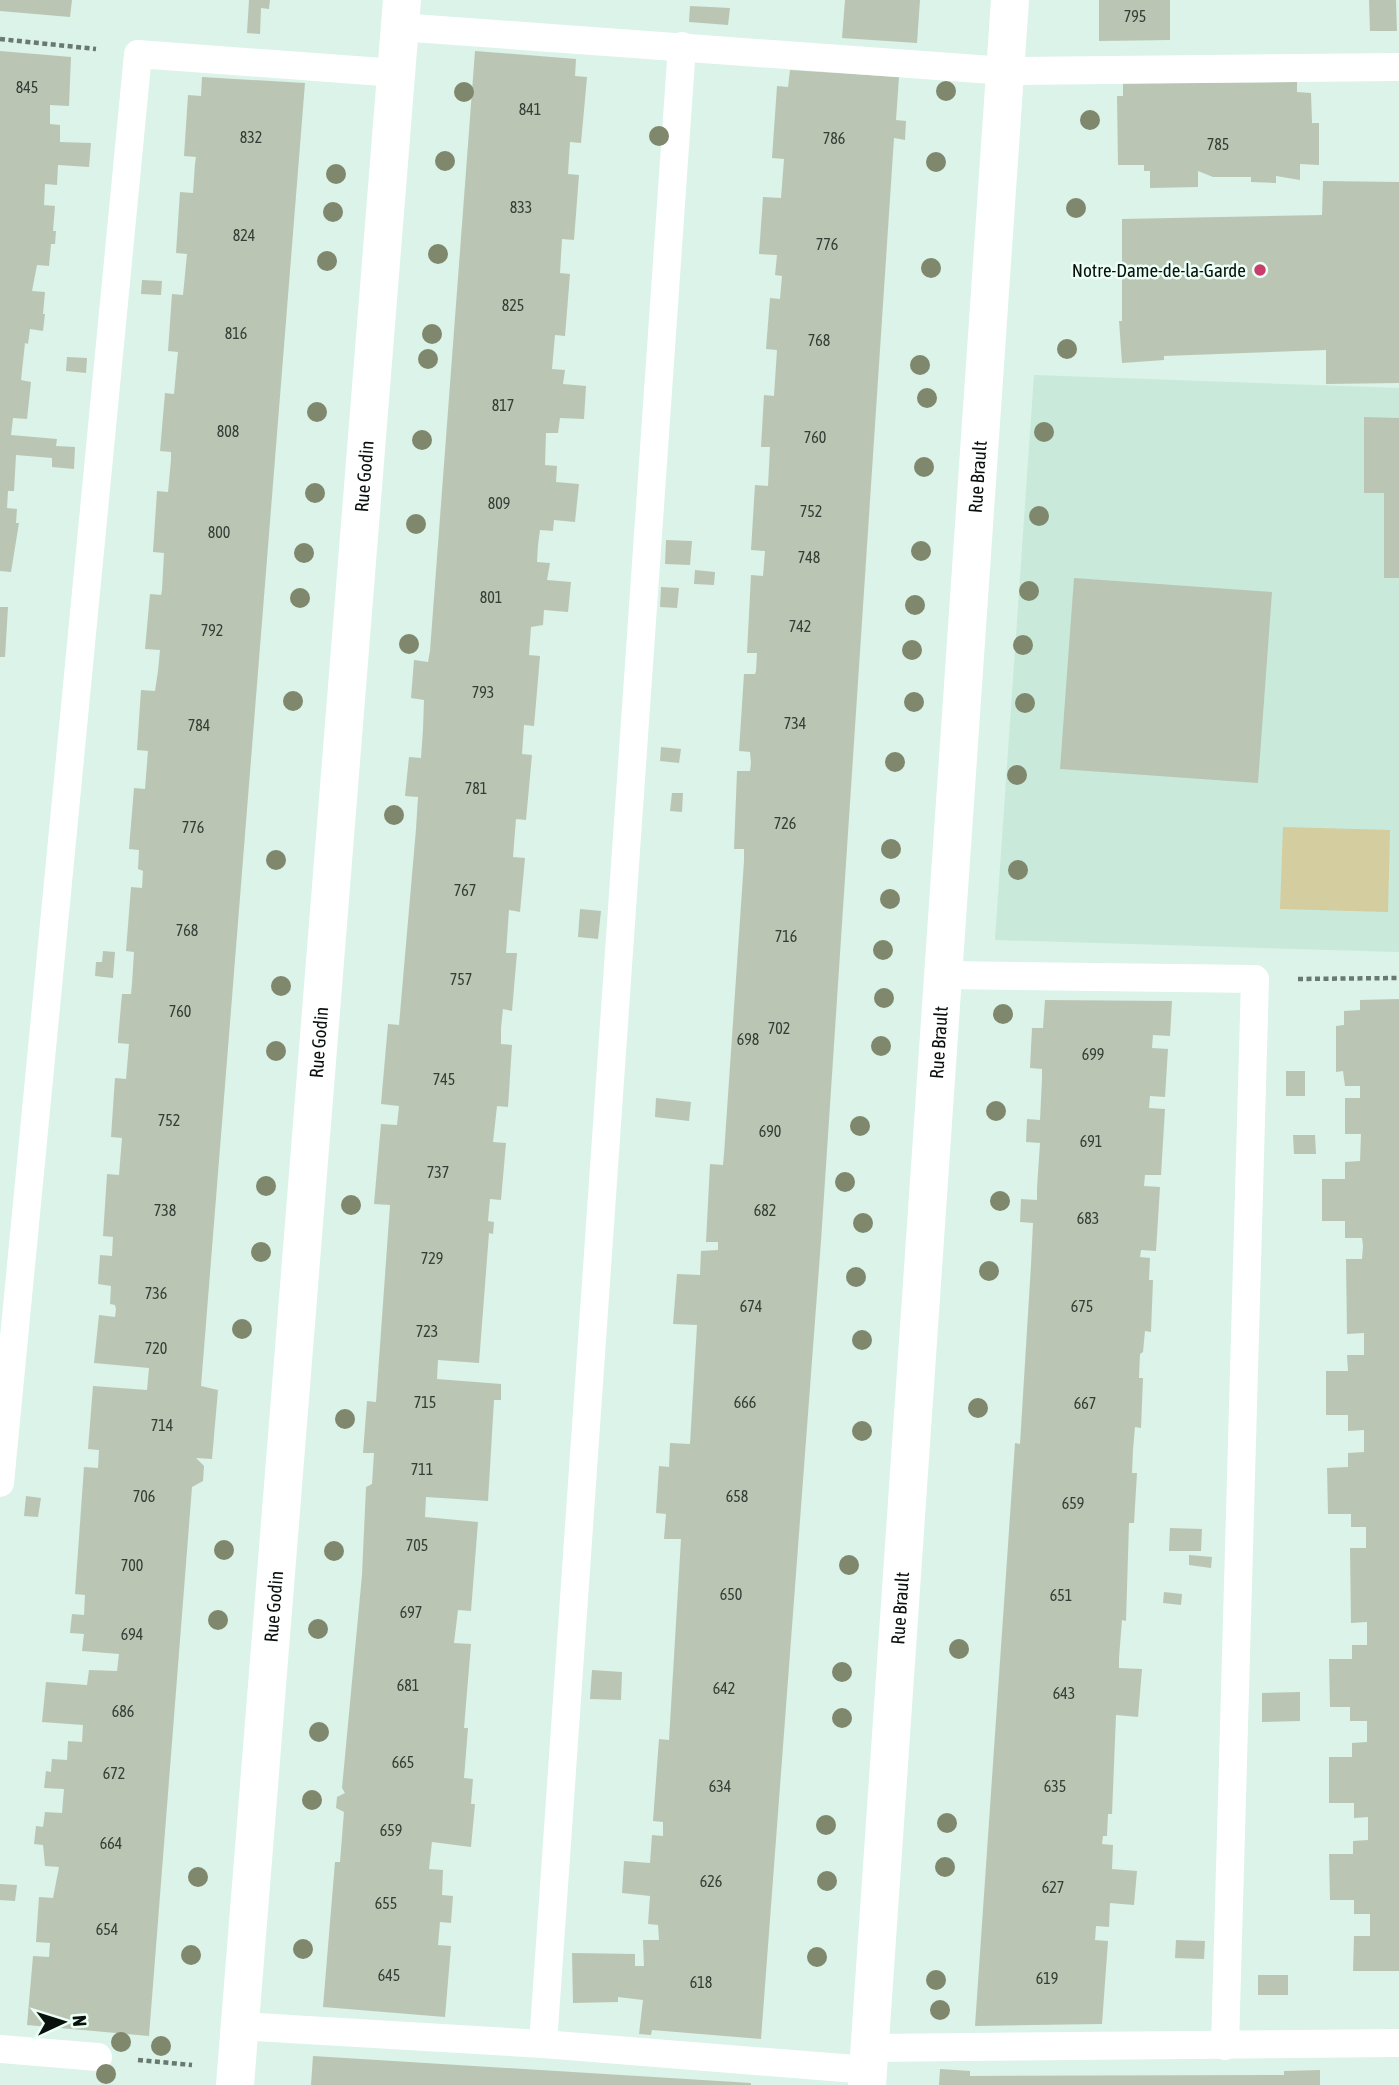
<svg xmlns="http://www.w3.org/2000/svg" width="1399" height="2085" font-family="'Asap Condensed',sans-serif">
	<style>
		.built { fill: #c9e9da }
		.park { fill: #d3cd9f }
		.building { fill: #bac6b3 }
		.lines { fill: none; stroke-linecap: round; stroke-linejoin: round }
		.path { stroke: #697972; stroke-width: 4.5; stroke-dasharray: 5 3.5; stroke-linecap: butt }
		.service { stroke: #fff; stroke-width: 28 }
		.minor { stroke: #fff; stroke-width: 38 }
		.tree { fill: #7f876c }
		.poi-dot { fill: #c93c6b; stroke: #ecfff6; stroke-width: 2.5 }
		.labels { text-anchor: middle; stroke-width: 5; stroke-linejoin: round; paint-order: stroke }
		.number-label { font-size: 16px; fill: #353e36 }
		.poi-label { font-size: 19px; fill: #09110d; stroke: #ecfff6; text-anchor: end }
		.street-label { font-size: 19px; fill: #09110d; stroke: #ecfff6 }
	</style>
	<rect width="100%" height="100%" fill="#dbf3e8"/>
	<path class="built" d="M1034,375L1399,388V952L995,940Z"/>
	<path class="park" d="M1283,827L1390,830L1388,912L1280,909Z"/>
	<g class="building">
		<path d="M0,0H72L70,17L0,11Z"/>
		<path d="M249,0H270L269,9L261,8L260,34L247,33Z"/>
		<path d="M845,0H920L917,43L842,38Z"/>
		<path d="M1099,0H1170V40L1099,41Z"/>
		<path d="M1369,0H1396L1397,31H1370Z"/>
		<path d="M690,6L730,8L728,25L689,22Z"/>
		<path d="M0,51L71,57L69,106L50,105V124L60,125V142L91,143L89,167L58,165L57,185L45,184L44,205L55,206L53,231H56L55,244H51L49,266L37,265L32,291L45,292L43,314H45L43,331L30,329L28,344L25,343L21,380L31,382L27,419L13,418L11,435L57,439L56,446L75,447L74,469L52,467V458L16,455L14,491H8L7,508L17,509L16,523H19L11,572L0,571Z"/>
		<path d="M475,51L576,59L575,76L587,77L581,143L570,142L568,174L579,175L574,240L562,239L560,273L570,274L565,336L555,335L552,369L565,370L563,384L586,386L584,419L560,418L558,433H546L545,465L557,466L556,482L579,484L575,522L554,520L553,531L540,530L538,545L537,562L550,563L547,580L571,582L568,612L544,610L543,625L531,627L529,655L540,656L534,726L524,725L522,754L532,755L526,820L516,819L513,857L525,858L520,912L509,910L506,953H517L512,1011L503,1009L501,1028V1044L512,1045L508,1107L497,1106L493,1142L506,1143L501,1200L490,1199L488,1221L494,1222L493,1234L489,1233L479,1363L438,1360L437,1379L501,1384V1400H494L488,1501L426,1497L425,1517L478,1522L471,1611L458,1610L454,1643L471,1644L464,1728H468L464,1778L473,1779L471,1804H475L471,1847L432,1842L429,1869L443,1870L442,1895L453,1896L451,1923L440,1922L438,1945L451,1946L445,2017L323,2007L335,1862H340L344,1812L336,1808L337,1797L345,1793L342,1788L362,1575L366,1487L372,1484L374,1453H363L367,1401L376,1402L390,1205L374,1204L381,1124L397,1125L399,1106L381,1104L388,1024L399,1025L416,829L418,797L405,796L409,757L421,758L423,730L424,700L411,698L414,660L428,662L430,651Z"/>
		<path d="M790,70L899,77L896,120L906,121L905,140L894,138L821,1241L761,2039L652,2030L651,2035L639,2034L643,2000L618,1997V2002L573,2003L572,1953L635,1954V1966H644L643,1940H659L658,1925L648,1924L650,1896L622,1893L624,1861L650,1863L652,1835L663,1836V1822L653,1821L659,1739L669,1740L681,1539H664L666,1514L656,1513L659,1466L669,1467L670,1443L690,1444L697,1325L673,1324L677,1274L700,1275L701,1251L718,1250V1242H706L710,1164L723,1165L724,1154L744,861V849H734L737,771H750L751,763L750,752L739,751L744,674H755L756,671L757,653H747L751,575L763,576L765,551L751,550L755,485L768,486L770,447H761L764,395L774,396L777,350L766,349L770,298L780,299L782,276L775,275L777,255L759,254L763,197L781,198L784,159L772,158L777,86L788,87Z"/>
		<path d="M202,77L305,83L201,1386L218,1390L212,1459L196,1458L204,1466L203,1481L192,1487L149,2036L27,2025L33,1956L49,1957L50,1943L36,1942L39,1897L53,1898L59,1867L45,1866L43,1845L34,1844L36,1826L43,1827L45,1812L62,1813L64,1789L44,1788L46,1771L51,1772L52,1759L67,1760L68,1741L82,1742L83,1725L42,1722L46,1682L87,1685L89,1670L117,1671L119,1654L82,1651L84,1634L70,1633L72,1614L84,1615L85,1595L75,1594L84,1467L98,1468L99,1450L88,1449L93,1386L147,1390L149,1368L94,1363L99,1315L115,1317L116,1309L115,1305L110,1304L111,1286L98,1284L100,1255L112,1256L113,1237L103,1236L107,1174L119,1175L122,1138L111,1137L115,1078L126,1079L129,1044L118,1043V1039L122,994H131L132,984L134,952L126,951L131,887L142,888L143,871L138,869L139,850L129,849L134,788L145,789L148,751L137,750L141,690L155,691L158,671L160,650L145,649L150,594L161,595L162,590L164,553L153,552L157,491L168,492L171,460V452L160,451L165,393L174,394L177,361L178,352L168,351L172,294L183,295L187,254L176,253L180,192L193,193L195,164L196,157L184,156L188,95L201,96Z"/>
		<path d="M1297,82V92L1311,93L1312,123H1319V165L1300,164V180L1276,176V183L1251,182V177H1213L1198,171V187L1150,188V171H1144V165H1118L1117,96H1123V83Z"/>
		<path d="M1323,181L1399,182V383L1326,384V350L1164,356V360L1122,363L1119,321H1122V219L1322,215Z"/>
		<path d="M142,280L162,281L161,295L141,294Z"/>
		<path d="M67,357L87,358L86,373L66,371Z"/>
		<path d="M1364,417L1399,418V578H1384V493H1364Z"/>
		<path d="M666,540L692,541L690,565L665,564Z"/>
		<path d="M695,570L715,572L714,585L694,584Z"/>
		<path d="M1074,578L1272,592L1258,783L1060,769Z"/>
		<path d="M661,587L679,588L677,608L660,607Z"/>
		<path d="M0,607H8L5,657H0Z"/>
		<path d="M661,747L681,749L679,763L660,761Z"/>
		<path d="M672,793H683L682,812L670,811Z"/>
		<path d="M580,909L601,911L598,939L578,937Z"/>
		<path d="M103,951L115,952L113,978L95,976L96,962H102Z"/>
		<path d="M1399,999V1971H1353L1354,1936H1370V1914H1354V1900H1330L1329,1854H1353V1841L1368,1840V1817L1354,1818V1803H1329V1757H1352V1743L1367,1742V1721H1350V1707H1330L1329,1659H1352V1645H1367V1622L1351,1623L1350,1548H1366V1527H1351V1514H1328L1327,1468L1348,1467V1453L1364,1452V1430L1348,1431V1415H1326V1371H1348L1347,1355H1364V1333L1347,1334L1346,1259H1362L1363,1246L1362,1238H1345V1221H1322V1179H1345V1162L1360,1161L1361,1134H1345V1098H1360V1086H1345L1343,1071L1336,1072V1026L1344,1025V1011L1360,1010V1000Z"/>
		<path d="M1045,1000L1172,1001L1170,1036L1153,1035L1152,1048L1168,1049L1165,1097L1150,1096L1149,1108L1165,1109L1161,1175H1145L1144,1186L1160,1187L1156,1251L1141,1250L1140,1257L1150,1258L1149,1280H1153L1151,1332L1145,1331L1143,1352L1140,1354L1139,1378H1143L1141,1428L1135,1427L1133,1450L1132,1473H1137L1134,1523H1129L1126,1621L1122,1620L1119,1658V1668L1142,1669L1138,1717L1116,1715L1112,1814H1108L1107,1836H1103L1102,1844L1113,1845L1112,1869L1137,1871L1134,1905L1110,1903L1109,1927L1096,1926L1095,1940L1108,1941L1102,2024L975,2026L1015,1443L1020,1444L1031,1265L1033,1223L1020,1222L1021,1199L1037,1200V1188L1040,1143L1026,1142L1027,1119L1040,1120L1042,1079V1069L1030,1068L1032,1028H1043Z"/>
		<rect x="1286" y="1071" width="19" height="25"/>
		<path d="M656,1098L691,1102L689,1121L655,1117Z"/>
		<path d="M1293,1135H1315L1316,1154H1294Z"/>
		<path d="M26,1496L41,1498L38,1517L24,1516Z"/>
		<path d="M1170,1528L1202,1529L1201,1551H1169Z"/>
		<path d="M1189,1555L1212,1557L1211,1568L1189,1565Z"/>
		<path d="M1164,1592L1182,1594L1181,1605L1163,1603Z"/>
		<path d="M592,1670L622,1672L621,1700L590,1699Z"/>
		<path d="M1300,1692V1721L1262,1722V1693Z"/>
		<path d="M0,1884L17,1885L15,1901L0,1900Z"/>
		<path d="M1176,1940L1205,1941L1204,1959L1175,1958Z"/>
		<rect x="1258" y="1975" width="30" height="20"/>
		<path d="M313,2056L751,2083V2085H311Z"/>
		<path d="M940,2069L970,2071V2076L1284,2075V2071L1320,2070V2085H939Z"/>
	</g>
	<g class="lines">
		<g class="path">
			<path d="M0,39L96,49"/>
			<path d="M1298,979L1399,978"/>
			<path d="M138,2060L192,2065"/>
		</g>
		<g class="service">
			<path d="M399,27L1006,71L1399,67"/>
			<path d="M945,975L1255,979L1225,2046"/>
			<path d="M0,1483L138,54L396,73"/>
			<path d="M239,2026L543,2044L868,2070"/>
			<path d="M543,2044L682,46"/>
			<path d="M869,2048L1399,2043"/>
			<path d="M0,2049L98,2057"/>
		</g>
		<g class="minor">
			<path id="s1" d="M235,2085L402,0"/>
			<path id="s2" d="M867,2085L1010,0"/>
		</g>
	</g>
	<g class="tree">
		<circle cx="946" cy="91" r="10"/>
		<circle cx="464" cy="92" r="10"/>
		<circle cx="1090" cy="120" r="10"/>
		<circle cx="659" cy="136" r="10"/>
		<circle cx="445" cy="161" r="10"/>
		<circle cx="936" cy="162" r="10"/>
		<circle cx="336" cy="174" r="10"/>
		<circle cx="1076" cy="208" r="10"/>
		<circle cx="333" cy="212" r="10"/>
		<circle cx="438" cy="254" r="10"/>
		<circle cx="327" cy="261" r="10"/>
		<circle cx="931" cy="268" r="10"/>
		<circle cx="432" cy="334" r="10"/>
		<circle cx="1067" cy="349" r="10"/>
		<circle cx="428" cy="359" r="10"/>
		<circle cx="920" cy="365" r="10"/>
		<circle cx="927" cy="398" r="10"/>
		<circle cx="317" cy="412" r="10"/>
		<circle cx="1044" cy="432" r="10"/>
		<circle cx="422" cy="440" r="10"/>
		<circle cx="924" cy="467" r="10"/>
		<circle cx="315" cy="493" r="10"/>
		<circle cx="1039" cy="516" r="10"/>
		<circle cx="416" cy="524" r="10"/>
		<circle cx="921" cy="551" r="10"/>
		<circle cx="304" cy="553" r="10"/>
		<circle cx="1029" cy="591" r="10"/>
		<circle cx="300" cy="598" r="10"/>
		<circle cx="915" cy="605" r="10"/>
		<circle cx="409" cy="644" r="10"/>
		<circle cx="1023" cy="645" r="10"/>
		<circle cx="912" cy="650" r="10"/>
		<circle cx="293" cy="701" r="10"/>
		<circle cx="914" cy="702" r="10"/>
		<circle cx="1025" cy="703" r="10"/>
		<circle cx="895" cy="762" r="10"/>
		<circle cx="1017" cy="775" r="10"/>
		<circle cx="394" cy="815" r="10"/>
		<circle cx="891" cy="849" r="10"/>
		<circle cx="276" cy="860" r="10"/>
		<circle cx="1018" cy="870" r="10"/>
		<circle cx="890" cy="899" r="10"/>
		<circle cx="883" cy="950" r="10"/>
		<circle cx="281" cy="986" r="10"/>
		<circle cx="884" cy="998" r="10"/>
		<circle cx="1003" cy="1014" r="10"/>
		<circle cx="881" cy="1046" r="10"/>
		<circle cx="276" cy="1051" r="10"/>
		<circle cx="996" cy="1111" r="10"/>
		<circle cx="860" cy="1126" r="10"/>
		<circle cx="845" cy="1182" r="10"/>
		<circle cx="266" cy="1186" r="10"/>
		<circle cx="1000" cy="1201" r="10"/>
		<circle cx="351" cy="1205" r="10"/>
		<circle cx="863" cy="1223" r="10"/>
		<circle cx="261" cy="1252" r="10"/>
		<circle cx="989" cy="1271" r="10"/>
		<circle cx="856" cy="1277" r="10"/>
		<circle cx="242" cy="1329" r="10"/>
		<circle cx="862" cy="1340" r="10"/>
		<circle cx="978" cy="1408" r="10"/>
		<circle cx="345" cy="1419" r="10"/>
		<circle cx="862" cy="1431" r="10"/>
		<circle cx="224" cy="1550" r="10"/>
		<circle cx="334" cy="1551" r="10"/>
		<circle cx="849" cy="1565" r="10"/>
		<circle cx="218" cy="1620" r="10"/>
		<circle cx="318" cy="1629" r="10"/>
		<circle cx="959" cy="1649" r="10"/>
		<circle cx="842" cy="1672" r="10"/>
		<circle cx="842" cy="1718" r="10"/>
		<circle cx="319" cy="1732" r="10"/>
		<circle cx="312" cy="1800" r="10"/>
		<circle cx="947" cy="1823" r="10"/>
		<circle cx="826" cy="1825" r="10"/>
		<circle cx="945" cy="1867" r="10"/>
		<circle cx="198" cy="1877" r="10"/>
		<circle cx="827" cy="1881" r="10"/>
		<circle cx="303" cy="1949" r="10"/>
		<circle cx="191" cy="1955" r="10"/>
		<circle cx="817" cy="1957" r="10"/>
		<circle cx="936" cy="1980" r="10"/>
		<circle cx="940" cy="2010" r="10"/>
		<circle cx="121" cy="2042" r="10"/>
		<circle cx="161" cy="2046" r="10"/>
		<circle cx="106" cy="2074" r="10"/>
	</g>
	<circle class="poi-dot" cx="1260" cy="270" r="7"/>
	<g class="labels">
		<g class="number-label">
			<text x="1135" y="22">795</text>
			<text x="27" y="93">845</text>
			<text x="530" y="115">841</text>
			<text x="251" y="143">832</text>
			<text x="834" y="144">786</text>
			<text x="1218" y="150">785</text>
			<text x="521" y="213">833</text>
			<text x="244" y="241">824</text>
			<text x="827" y="250">776</text>
			<text x="513" y="311">825</text>
			<text x="236" y="339">816</text>
			<text x="819" y="346">768</text>
			<text x="503" y="411">817</text>
			<text x="228" y="437">808</text>
			<text x="815" y="443">760</text>
			<text x="499" y="509">809</text>
			<text x="811" y="517">752</text>
			<text x="219" y="538">800</text>
			<text x="809" y="563">748</text>
			<text x="491" y="603">801</text>
			<text x="800" y="632">742</text>
			<text x="212" y="636">792</text>
			<text x="483" y="698">793</text>
			<text x="795" y="729">734</text>
			<text x="199" y="731">784</text>
			<text x="476" y="794">781</text>
			<text x="785" y="829">726</text>
			<text x="193" y="833">776</text>
			<text x="465" y="896">767</text>
			<text x="187" y="936">768</text>
			<text x="786" y="942">716</text>
			<text x="461" y="985">757</text>
			<text x="180" y="1017">760</text>
			<text x="779" y="1034">702</text>
			<text x="748" y="1045">698</text>
			<text x="1093" y="1060">699</text>
			<text x="444" y="1085">745</text>
			<text x="169" y="1126">752</text>
			<text x="770" y="1137">690</text>
			<text x="1091" y="1147">691</text>
			<text x="438" y="1178">737</text>
			<text x="165" y="1216">738</text>
			<text x="765" y="1216">682</text>
			<text x="1088" y="1224">683</text>
			<text x="432" y="1264">729</text>
			<text x="156" y="1299">736</text>
			<text x="751" y="1312">674</text>
			<text x="1082" y="1312">675</text>
			<text x="427" y="1337">723</text>
			<text x="156" y="1354">720</text>
			<text x="425" y="1408">715</text>
			<text x="745" y="1408">666</text>
			<text x="1085" y="1409">667</text>
			<text x="162" y="1431">714</text>
			<text x="422" y="1475">711</text>
			<text x="144" y="1502">706</text>
			<text x="737" y="1502">658</text>
			<text x="1073" y="1509">659</text>
			<text x="417" y="1551">705</text>
			<text x="132" y="1571">700</text>
			<text x="731" y="1600">650</text>
			<text x="1061" y="1601">651</text>
			<text x="411" y="1618">697</text>
			<text x="132" y="1640">694</text>
			<text x="408" y="1691">681</text>
			<text x="724" y="1694">642</text>
			<text x="1064" y="1699">643</text>
			<text x="123" y="1717">686</text>
			<text x="403" y="1768">665</text>
			<text x="114" y="1779">672</text>
			<text x="720" y="1792">634</text>
			<text x="1055" y="1792">635</text>
			<text x="391" y="1836">659</text>
			<text x="111" y="1849">664</text>
			<text x="711" y="1887">626</text>
			<text x="1053" y="1893">627</text>
			<text x="386" y="1909">655</text>
			<text x="107" y="1935">654</text>
			<text x="389" y="1981">645</text>
			<text x="1047" y="1984">619</text>
			<text x="701" y="1988">618</text>
		</g>
		<g class="poi-label">
			<text x="1246" y="277">Notre-Dame-de-la-Garde</text>
		</g>
		<g class="street-label">
			<text dy="7" stroke="none"><textPath href="#s1" startOffset="1614">Rue Godin</textPath></text>
			<text dy="7" stroke="none"><textPath href="#s2" startOffset="1612">Rue Brault</textPath></text>
			<text dy="7" stroke="none"><textPath href="#s1" startOffset="1046">Rue Godin</textPath></text>
			<text dy="7" stroke="none"><textPath href="#s2" startOffset="1045">Rue Brault</textPath></text>
			<text dy="7" stroke="none"><textPath href="#s1" startOffset="480">Rue Godin</textPath></text>
			<text dy="7" stroke="none"><textPath href="#s2" startOffset="478">Rue Brault</textPath></text>
		</g>
	</g>
	<g transform="translate(63 2022) rotate(86)" stroke="#ecfff6" stroke-width="5" paint-order="stroke">
	<path d="M0-5L12 26L0 18L-12 26Z" fill="#09110d"/>
	<text y="-10" font-size="19" font-weight="bold" text-anchor="middle" fill="#09110d">N</text>
	</g>
</svg>
